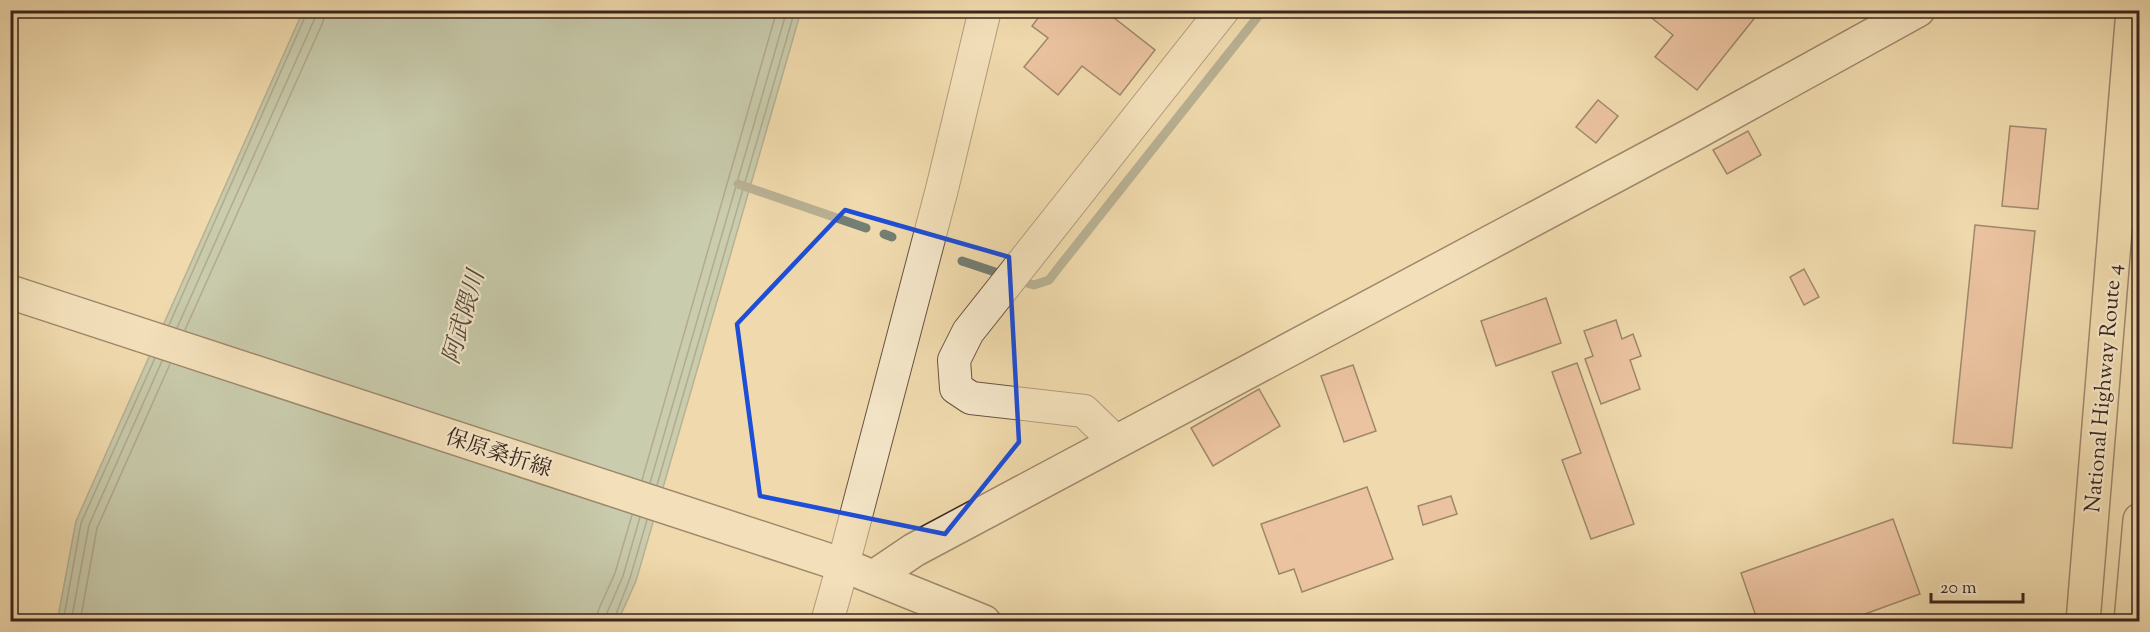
<svg xmlns="http://www.w3.org/2000/svg" width="2150" height="632" font-family="'Sorts Mill Goudy','Noto Serif JP',serif">
	<style>
		.water { fill: #9abaad; stroke: #747e73; stroke-width: 1.5 }
		.lines { fill: none; stroke-linecap: round; stroke-linejoin: round }
		.shore { stroke: #6a7065; stroke-width: 1.5 }
		.stream { stroke: #747e73; stroke-width: 9 }
		.building { fill: #e4a790; stroke: #3a251d; stroke-width: 1.5 }
		.street-casing { stroke: #685241; stroke-width: 34 }
		.secondary-casing { stroke: #3a251d; stroke-width: 36 }
		.highway-casing { stroke: #3a251d; stroke-width: 36 }
		.street { stroke: #f5e7ca; stroke-width: 32 }
		.secondary { stroke: #f5e7ca; stroke-width: 33 }
		.highway { stroke: #f0daad; stroke-width: 33 }
		.marked { fill: none; stroke: #1d4ed8; stroke-width: 4.5; stroke-linejoin: round }
		.labels { text-anchor: middle; stroke-width: 4.5; stroke-linejoin: round; paint-order: stroke }
		.street-label { font-size: 22px; fill: #3a251d; stroke: #f5e7ca }
		.water-label { font-size: 24px; font-style: italic; fill: #524a41; stroke: #f5e7ca }
	</style>
	<rect width="100%" height="100%" fill="#f0daad"/>
	<filter id="stains"><feTurbulence type="fractalNoise" baseFrequency=".00333" numOctaves="4"/><feColorMatrix values="0 0 0 0 .2 0 0 0 0 .09 0 0 0 0 .02 0 0 0 .5 -.17"/></filter>
	<radialGradient id="worn" r=".72"><stop offset=".6" stop-color="#630" stop-opacity="0"/><stop offset="1" stop-color="#630" stop-opacity=".3"/></radialGradient>
	<path class="water" d="M303,11H801L636,581L618,621L57,622L76,521Z"/>
	<g class="lines">
		<g class="shore">
			<path d="M169,325L308,10"/>
			<path d="M177,328L315,18L316,10"/>
			<path d="M185,330L323,22L325,10"/>
			<path d="M642,480L777,10"/>
			<path d="M650,483L787,10"/>
			<path d="M657,485L795,10"/>
			<path d="M63,622L81,523L155,358"/>
			<path d="M71,622L89,525L162,361"/>
			<path d="M80,622L97,528L170,364"/>
			<path d="M596,622L598,611L615,573L632,515"/>
			<path d="M605,622L606,615L623,576L640,517"/>
			<path d="M613,622L630,578L647,520"/>
		</g>
		<g class="stream">
			<path d="M738,184L866,228"/>
			<path d="M884,234L892,237"/>
			<path d="M962,261L998,273"/>
			<path d="M1027,283L1034,285L1049,280L1059,267L1263,10"/>
		</g>
	</g>
	<g class="building">
		<path d="M1044,10H1104L1155,50L1120,95L1082,66L1058,95L1024,67L1048,38L1032,26Z"/>
		<path d="M1642,10H1761L1697,90L1655,57L1673,35Z"/>
		<path d="M1598,100L1618,116L1596,143L1576,127Z"/>
		<path d="M2010,126L2046,129L2038,209L2002,206Z"/>
		<path d="M1748,131L1761,155L1727,174L1713,150Z"/>
		<path d="M1975,225L2035,231L2012,448L1953,443Z"/>
		<path d="M1804,269L1819,297L1804,305L1790,277Z"/>
		<path d="M1546,298L1561,343L1496,366L1481,321Z"/>
		<path d="M1616,320L1622,339L1633,334L1641,356L1630,360L1640,389L1601,404L1585,359L1593,356L1584,331Z"/>
		<path d="M1577,363L1634,524L1591,539L1562,460L1581,453L1552,372Z"/>
		<path d="M1353,365L1376,431L1344,442L1321,376Z"/>
		<path d="M1259,389L1280,426L1213,466L1191,428Z"/>
		<path d="M1367,487L1393,559L1302,592L1294,569L1279,574L1261,524Z"/>
		<path d="M1451,496L1457,514L1423,525L1418,506Z"/>
		<path d="M1893,519L1920,594L1843,622H1758L1741,573Z"/>
	</g>
	<g class="lines">
		<g class="street-casing">
			<g id="street">
				<path d="M1116,442L1084,411L971,398L956,388L954,360L968,332L1223,10"/>
				<path d="M827,622L843,565L942,189L985,10"/>
			</g>
		</g>
		<g class="secondary-casing">
			<g id="secondary">
				<path d="M10,292L843,565L984,622"/>
				<path d="M874,577L914,550L1697,132L1918,10"/>
			</g>
		</g>
		<g class="highway-casing">
			<g id="highway">
				<path d="M2083,622L2133,10"/>
				<path d="M2131,622L2140,520"/>
			</g>
		</g>
		<use href="#street" class="street"/>
		<use href="#secondary" class="secondary"/>
		<use href="#highway" class="highway"/>
	</g>
	<path d="M0 0H2150V632H0ZM845,210L1009,257L1019,442L945,534L760,496L737,324Z" fill="#f0daad" fill-opacity=".55" fill-rule="evenodd"/>
	<path class="marked" d="M845,210L1009,257L1019,442L945,534L760,496L737,324Z"/>
	<g class="labels">
		<g class="street-label">
			<text transform="translate(2102 388) rotate(-85)" y="8">National Highway Route 4</text>
			<text transform="translate(499 452) rotate(18)" y="8">保原桑折線</text>
		</g>
		<g class="water-label">
			<text transform="translate(463 317) rotate(-74)" y="8">阿武隈川</text>
		</g>
	</g>
	<rect width="2150" height="632" fill="none" stroke="#f0daad" stroke-width="36"/>
	<rect x="12" y="12" width="2126" height="608" fill="none" stroke="#3a251d" stroke-width="3"/>
	<rect x="18" y="18" width="2114" height="596" fill="none" stroke="#3a251d" stroke-width="1.5"/>
	<path d="M1931 593v9h92v-9" fill="none" stroke="#3a251d" stroke-width="3"/>
	<text x="1940" y="593" font-size="18" fill="#3a251d" stroke="#f5e7ca" stroke-width="4.5" paint-order="stroke">20 m</text>
	<rect width="100%" height="100%" filter="url(#stains)"/>
	<rect width="100%" height="100%" fill="url(#worn)"/>
</svg>
